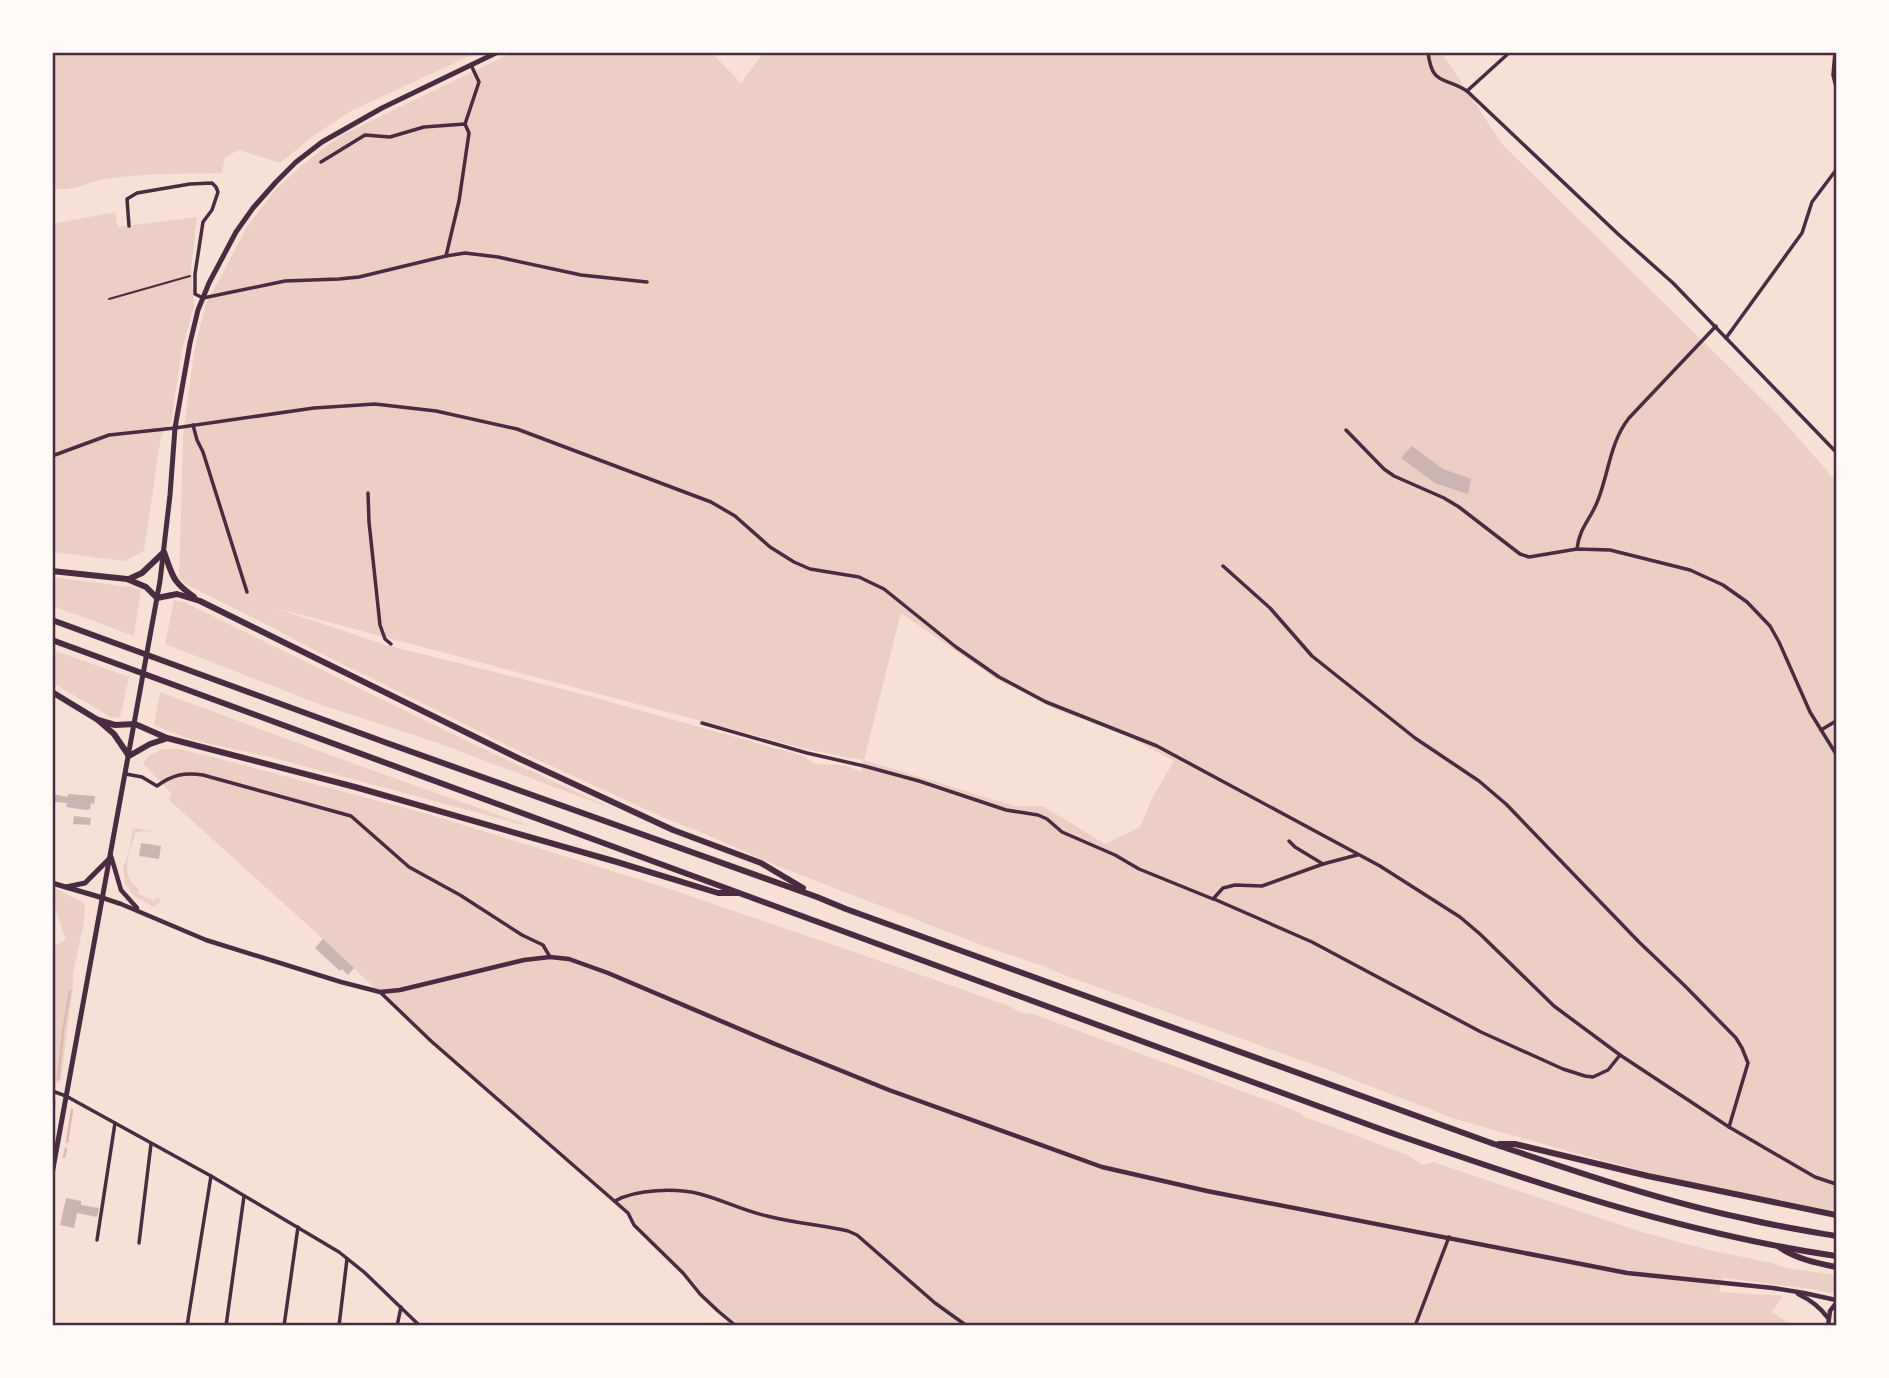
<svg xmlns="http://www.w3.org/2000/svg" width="1889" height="1378" font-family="Inter,sans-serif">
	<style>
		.green { fill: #ebcfc5; fill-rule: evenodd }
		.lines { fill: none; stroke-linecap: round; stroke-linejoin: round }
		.stream { stroke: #dcb8b0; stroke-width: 2.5 }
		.building { fill: #ccb4b1 }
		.path { stroke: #4a2c40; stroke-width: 2 }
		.minor { stroke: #4a2c40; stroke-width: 3.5 }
		.tertiary { stroke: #4a2c40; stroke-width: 4.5 }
		.secondary { stroke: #4a2c40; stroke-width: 5 }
		.primary { stroke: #4a2c40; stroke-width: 5 }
		.trunk { stroke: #4a2c40; stroke-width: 6 }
		.neatline { fill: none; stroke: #4a2c40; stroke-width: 2.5 }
	</style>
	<rect width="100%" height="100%" fill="#f7e1d7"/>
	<g class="green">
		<path d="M53,52H476V53L351,111L316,134L280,163L239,150L225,157L222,173C183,174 144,173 106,179C88,182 71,193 53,188Z"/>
		<path d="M764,52L1442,53L1502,144L1779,416L1836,481V1211L1797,1204L1674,1179L1575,1153L1455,1119L1326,1069L1069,977L1043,966L984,946L775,865L703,833L667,819L525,754L320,653L268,625L187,585L179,578L183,436L194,352L205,306L247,227L274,191L301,166L340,136L511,53H712L741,83ZM275,608L810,750L863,760L861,772L845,765L815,764L803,756L567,690L386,645ZM901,613L996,679L1059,711L1114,729L1174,761L1153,796L1140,827L1105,844L1043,806H1015L864,760Z"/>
		<path d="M115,212L118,227L197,217L191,270L194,306L182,349L171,423L161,436L144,551L124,561L53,552V224Z"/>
		<path d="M52,577L130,587L141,590L134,636L53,606Z"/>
		<path d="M174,600L184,602L471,743L615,810L435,742L324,706L165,644Z"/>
		<path d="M53,650L129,677L120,717L113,718L53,683Z"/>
		<path d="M160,692L360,766L538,829C449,805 361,781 273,758C233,748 191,743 154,725Z"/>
		<path d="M163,749H179L209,756L428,814L667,888L959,988L1011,1007L1021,1013L1033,1014L1299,1112L1306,1118L1317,1121L1408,1155L1423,1165L1433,1162L1642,1232L1709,1250L1772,1263L1786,1268L1836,1275V1292L1833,1293L1811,1289L1723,1278L1719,1292L1783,1296L1772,1312L1793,1326L736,1325L718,1311L683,1273L634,1225L631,1216L431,1041L312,929L168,799L172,794L143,764C146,756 155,752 163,749Z"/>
		<path d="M133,828L160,832L144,831L138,833L136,832L134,834L135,836C128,854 120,876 139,889L137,893L154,901L157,897L160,899V904L158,903L154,907L133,895L125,884L123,868L129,852Z"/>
		<path d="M54,888L82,902L85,905L84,922L73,974V985L61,1078L60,1081L53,1085L52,964L55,963L53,957V939L55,945L66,940L55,908H53Z"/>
	</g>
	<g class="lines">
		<g class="stream">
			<path d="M58,1079L63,1032L70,991"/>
			<path d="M52,1120L55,1101"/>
			<path d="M67,1142L72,1110"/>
			<path d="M64,1157L66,1149"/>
		</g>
	</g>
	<g class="building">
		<path d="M1412,446L1443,469L1471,479L1468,494L1435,483L1401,458Z"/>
		<path d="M52,794L68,797V794L95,796L94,804L91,803L90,809L86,810L66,807L67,803L55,802V804L52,803Z"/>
		<path d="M74,816L91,818L90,825L73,824Z"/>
		<path d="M141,843L161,846L159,859L139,856Z"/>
		<path d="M323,939L354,968L348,975L342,969L340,971L315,948Z"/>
		<path d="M66,1198L81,1201V1205L99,1208L97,1217L77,1213L74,1228L60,1225Z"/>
	</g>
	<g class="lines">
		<path class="path" d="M109,299L190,276"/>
		<g class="minor">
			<path d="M1428,52C1432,87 1445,76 1467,91L1618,234L1673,283L1836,452"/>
			<path d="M1835,52L1833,75L1836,87"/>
			<path d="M1467,91L1510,52"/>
			<path d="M465,124L479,82L471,65"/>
			<path d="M321,162L365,135L390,137L424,127L465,124L469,133L459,201L446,256"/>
			<path d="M129,226L127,199L137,193L190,184L212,183L216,187L218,192L212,210L203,222L195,274V294L203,298L285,281L339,279L359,277L446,256L465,253L498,257L581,275L647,282"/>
			<path d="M1726,338L1802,233L1812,202L1836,170"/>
			<path d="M193,425L197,440L203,452L247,592"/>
			<path d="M1346,430L1384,469L1394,476L1444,498L1459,507L1520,554L1529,557L1577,549L1610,550L1690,570L1723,585L1747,602L1770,626L1779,642L1810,712L1836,754"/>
			<path d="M52,456L109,435L175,428L314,408L375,404L436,411L517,429L711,502L735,516L770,547L794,562L810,569L859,577L884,589L956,647L999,677L1046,702L1157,746L1380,866L1460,917L1480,934L1554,1006L1620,1055L1729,1127L1815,1177L1836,1184"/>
			<path d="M368,493L369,522L380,625L385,639L391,644"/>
			<path d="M1577,549C1579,528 1591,519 1598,500C1609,472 1610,442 1629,418L1716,326"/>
			<path d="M1223,566L1270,608L1312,656L1415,738L1479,781L1506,804L1639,942L1684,985L1736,1038L1742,1048L1748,1063L1729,1127"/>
			<path d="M702,723L807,753L864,766L919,781L1006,810L1038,815L1047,819L1062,832L1115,855L1139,869L1213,899L1223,888L1235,885L1262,886L1323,864L1357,855"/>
			<path d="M1821,730L1836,721"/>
			<path d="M126,774L142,777L157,786C172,775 184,772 203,775L351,816L409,867L460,895L522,935L543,945L550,957"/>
			<path d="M1289,841L1295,847L1323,864"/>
			<path d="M1214,899L1312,942L1481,1032L1563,1069L1585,1076L1593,1077L1608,1070L1620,1055"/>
			<path d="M380,992L431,1041L628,1213L634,1225L683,1273L700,1294L718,1311L736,1326"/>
			<path d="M52,1091L66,1096L211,1176L339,1252L364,1272L420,1326"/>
			<path d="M615,1201C636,1189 677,1188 700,1194C723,1200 744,1211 767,1216C794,1223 821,1225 848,1231L857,1235L935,1303L967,1326"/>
			<path d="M97,1240L115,1123"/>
			<path d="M139,1243L151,1144"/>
			<path d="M187,1326L211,1176"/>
			<path d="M226,1326L244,1196"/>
			<path d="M284,1326L298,1227"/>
			<path d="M339,1326L347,1259"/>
			<path d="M397,1326L401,1307"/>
			<path d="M1415,1326L1449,1237"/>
		</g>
		<g class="tertiary">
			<path d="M111,856L121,890L137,908"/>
			<path d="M103,898L121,904L206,940L341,982L380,992L400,990L524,960L550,957L569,959L608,973L775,1044L889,1090L1102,1167L1207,1191L1627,1273L1773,1288L1804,1293L1836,1300"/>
			<path d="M1798,1294C1811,1300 1820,1307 1828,1318"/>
			<path d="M1828,1326L1830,1311L1836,1303"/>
		</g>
		<g class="secondary">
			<path d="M52,883L103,898"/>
			<path d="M66,887L85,883L109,859"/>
		</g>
		<path class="primary" d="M52,1174L160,581L170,495L175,428L190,343L198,310L209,283L236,232L253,208L276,182L296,162L322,142L382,108L498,52"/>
		<g class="trunk">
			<path d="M52,571L127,579L146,587L157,598L177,594L200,601L520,759L673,830L761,863L803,888"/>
			<path d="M129,579L142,573L164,552C173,577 172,581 194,597"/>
			<path d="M52,620L387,743L817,897L846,909L1494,1144C1577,1172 1661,1201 1747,1219C1776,1226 1807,1231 1836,1236"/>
			<path d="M52,640L1383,1130C1532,1182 1680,1233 1836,1256"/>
			<path d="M52,692L98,720L114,734L129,756L150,744L165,739"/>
			<path d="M98,720L115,725L135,724L167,738L355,787L617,862L718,893H738"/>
			<path d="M1499,1144H1515L1648,1176L1836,1215"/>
			<path d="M1779,1247C1797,1259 1816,1263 1836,1267"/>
		</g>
	</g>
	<rect width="1889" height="1378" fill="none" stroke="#fffaf5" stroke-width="108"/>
	<rect x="54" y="54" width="1781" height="1270" class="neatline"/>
</svg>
